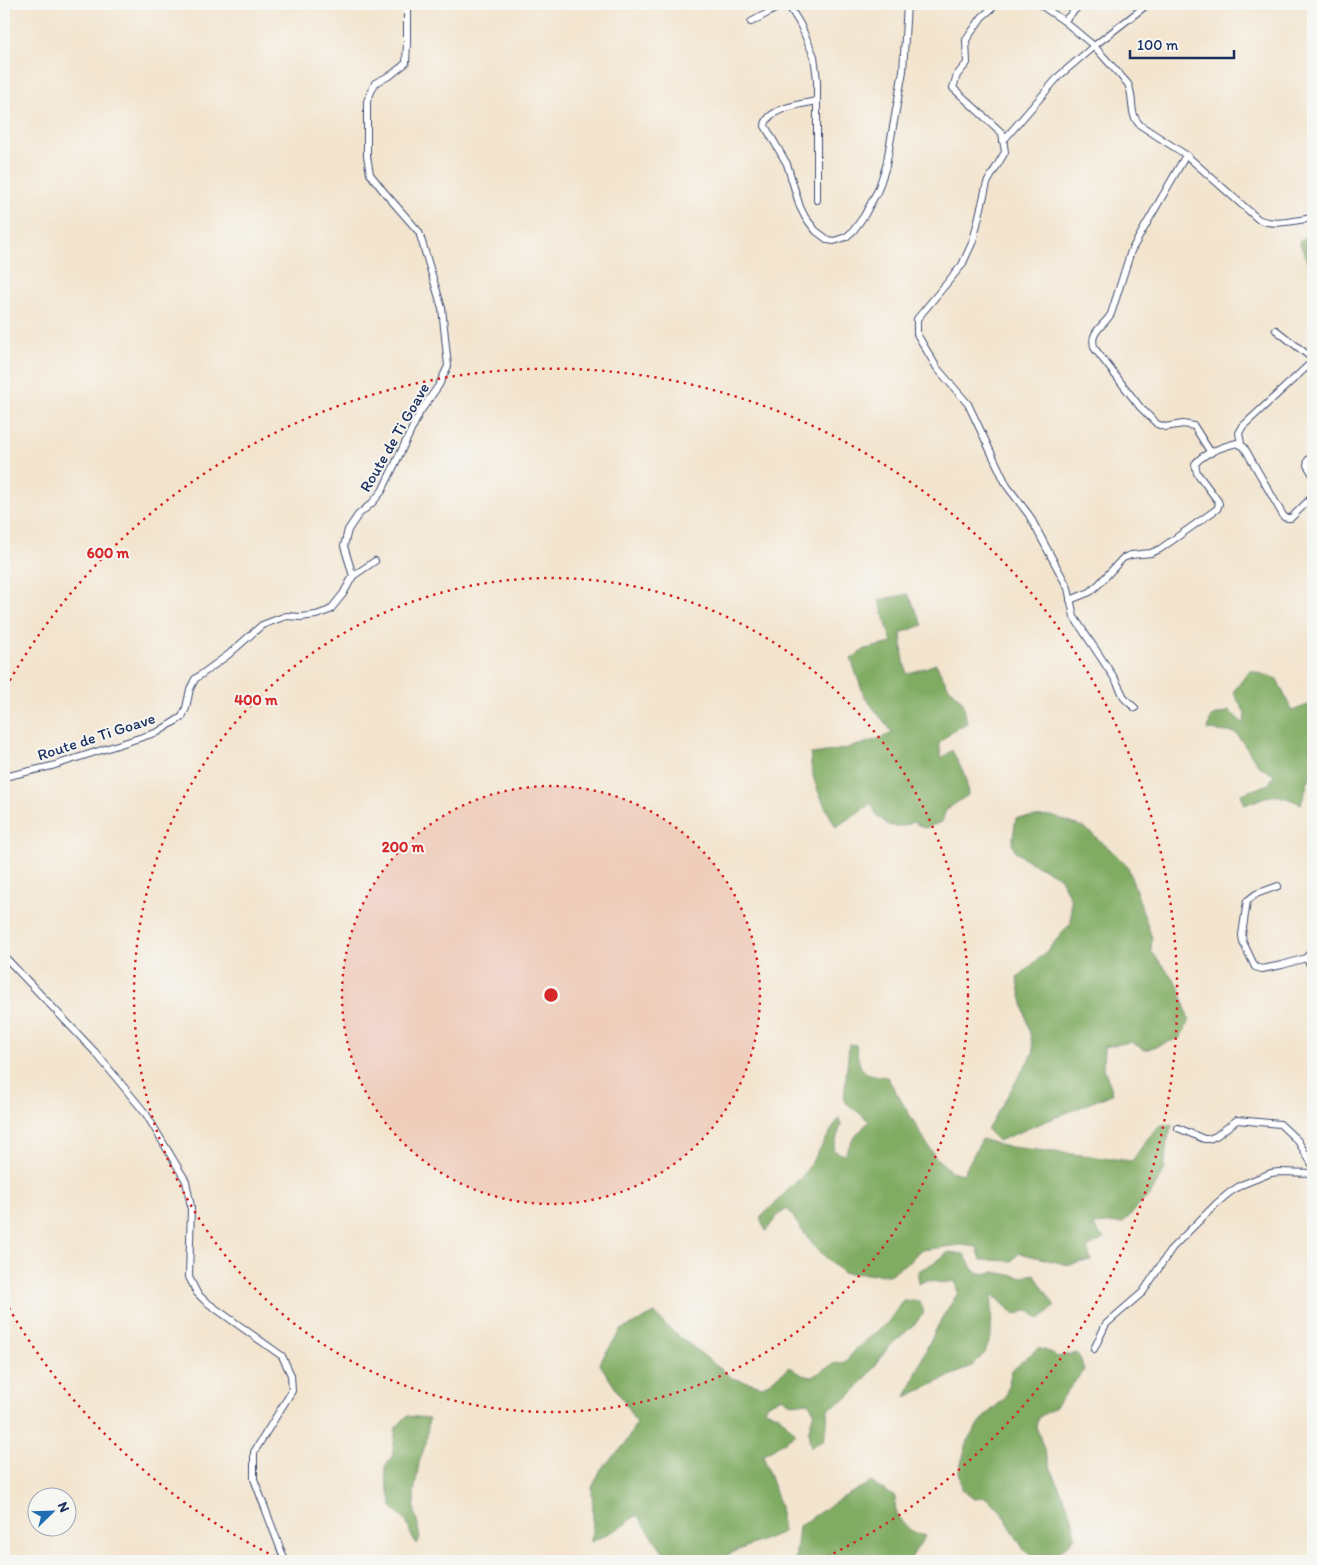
<svg xmlns="http://www.w3.org/2000/svg" width="1317" height="1565" font-family="Itim,sans-serif">
	<style>
		.forest { fill: #80ab62; stroke: #4e6d60 }
		.lines { fill: none; stroke-linecap: round; stroke-linejoin: round }
		.street-casing { stroke: #3b4a6f; stroke-width: 8 }
		.street { stroke: #fff; stroke-width: 6 }
		.ring { fill: none; stroke: #d62828; stroke-width: 2.5; stroke-dasharray: 2.5 5 }
		.labels { text-anchor: middle; stroke-width: 4; stroke-linejoin: round; paint-order: stroke }
		.street-label { font-size: 16px; fill: #1b2f5e; stroke: #f6f6f2 }
		.centre { fill: #d62828; stroke: #f6f6f2; stroke-width: 2.5 }
		.ring-label { font-size: 15px; text-anchor: middle; font-weight: bold; fill: #d62828; stroke: #f6f6f2; stroke-width: 4; stroke-linejoin: round; paint-order: stroke }
	</style>
	<rect width="100%" height="100%" fill="#f6f6f2"/>
	<filter id="ink" filterUnits="userSpaceOnUse"><feTurbulence type="fractalNoise" baseFrequency=".02" numOctaves="2"/><feDisplacementMap in="SourceGraphic" scale="10" xChannelSelector="R" yChannelSelector="G"/><feConvolveMatrix kernelMatrix="1 2 1 2 8 2 1 2 1" color-interpolation-filters="sRGB"/></filter>
	<filter id="wash" filterUnits="userSpaceOnUse"><feTurbulence type="fractalNoise" baseFrequency=".0096" numOctaves="4" result="noise"/><feDisplacementMap in="SourceGraphic" scale="20" xChannelSelector="R" yChannelSelector="G"/><feGaussianBlur stdDeviation="1.12" result="paint"/><feColorMatrix in="noise" values="0 0 0 0 0 0 0 0 0 0 0 0 0 0 0 0 0 1.4 0 .05"/><feComposite in="paint" operator="in"/></filter>
	<g filter="url(#wash)">
		<rect width="100%" height="100%" fill="#f3e4ce"/>
		<g class="forest">
			<path d="M1313,234V272L1299,242Z"/>
			<path d="M908,594L923,625L901,633L903,656L907,674L936,664L948,686L963,702L967,723L952,731L939,744L942,758L952,750L966,778L968,795L946,810L942,822L925,828L913,822L903,826H890L876,815L872,803L836,827C825,807 808,776 811,754C841,751 866,744 893,733L864,696L851,659L865,649L892,643L879,600Z"/>
			<path d="M1250,670L1277,679L1292,711L1313,703V767L1301,804C1274,792 1272,794 1245,805L1241,794L1269,784L1274,775L1259,766L1236,733L1208,730L1211,717L1229,711L1244,724L1245,713L1233,692Z"/>
			<path d="M1052,816L1085,828L1111,850L1128,867L1152,938L1151,951L1179,986L1189,1021L1180,1038L1145,1050L1131,1042L1104,1047L1103,1066L1111,1087L1112,1094L998,1141L987,1130L1034,1051L1017,978L1044,954L1071,923V900L1060,877L1030,862L1016,852L1012,844L1016,818Z"/>
			<path d="M849,1044L856,1045C860,1071 860,1074 887,1077L935,1157L951,1171L963,1174L982,1139L1003,1146L1132,1161L1148,1138L1160,1125H1172L1167,1142L1164,1171L1151,1193L1123,1223L1093,1225L1104,1239L1087,1248L1091,1260L1069,1265L1019,1253L1012,1261L981,1260L977,1247L961,1245L920,1250L911,1260L889,1275L843,1273L818,1250L801,1229L788,1209L779,1214L766,1231L760,1218L805,1173L839,1118L841,1125L833,1150L844,1155L853,1139L869,1121L844,1101Z"/>
			<path d="M949,1252L964,1254L973,1270L980,1274L995,1272L1021,1277L1034,1274L1055,1306L1040,1319L1028,1310L1015,1315L998,1299L992,1296L991,1337L985,1353L972,1366L906,1397L928,1345L943,1316L958,1293L955,1281L942,1283L927,1280L918,1284V1271L937,1261Z"/>
			<path d="M903,1300L919,1301L924,1313L913,1326L889,1346L870,1373L850,1396L828,1409L827,1426L823,1441L811,1447L808,1433L814,1411L808,1402L792,1404L782,1397L766,1405L765,1410L779,1415L796,1434L763,1455L780,1507L783,1532L712,1561H670L637,1515L621,1527L591,1542L593,1521L592,1488L601,1469L625,1444L636,1423L625,1403L599,1363L621,1330L655,1313L665,1325L732,1378L763,1386L790,1367L802,1375L812,1377L833,1364L845,1362L857,1348L888,1322Z"/>
			<path d="M1038,1348L1053,1353L1057,1357L1077,1353L1081,1360L1084,1370L1055,1407L1038,1418L1036,1426L1049,1464L1072,1516L1075,1537L1059,1553L1035,1556L1024,1550L1000,1510L985,1497L974,1498L962,1489L959,1470L969,1437L986,1415L1005,1398L1012,1370Z"/>
			<path d="M407,1416L429,1418L426,1443L419,1463L414,1493L415,1514L417,1520L420,1538L416,1544L412,1537L406,1521L392,1507L385,1474V1466L392,1458L396,1427Z"/>
			<path d="M871,1482L895,1497L896,1515L911,1531L925,1536L909,1561H795L799,1526L840,1499Z"/>
		</g>
	</g>
	<g filter="url(#ink)">
		<g class="lines">
			<g class="street-casing">
				<g id="street">
					<path d="M997,4L982,17L966,40L967,63L957,75L953,88L1002,133L1005,152L987,183L973,241L962,265L917,319V334L937,368L968,404L1007,486L1029,515L1053,560L1068,588L1074,617L1115,679L1125,699L1135,708"/>
					<path d="M1039,4L1064,21L1094,46L1128,84C1135,99 1128,113 1140,125L1186,155L1258,219C1274,227 1296,220 1313,218"/>
					<path d="M1064,21L1081,4"/>
					<path d="M751,22L777,8L784,6L788,7L792,11L800,24L814,56L817,80V200"/>
					<path d="M817,101C803,104 766,108 765,126L787,164L800,207L805,217L816,231L828,240L834,241L846,237L853,231L864,216L878,190L886,166L903,71L907,4"/>
					<path d="M1003,141L1059,76L1094,46L1148,4"/>
					<path d="M1186,155L1131,251L1111,314C1103,327 1088,333 1095,349L1140,407L1157,424L1165,427L1183,424L1194,426L1211,453"/>
					<path d="M1276,330L1313,359"/>
					<path d="M1241,444L1239,433L1243,426L1313,361"/>
					<path d="M1313,455L1308,460L1307,465L1313,475"/>
					<path d="M353,576L375,561"/>
					<path d="M1070,600L1090,592L1099,584L1123,558L1131,555L1151,553L1160,549L1217,509L1219,504L1218,501L1197,473L1195,464C1203,453 1224,446 1237,443L1244,447L1284,517L1288,518H1291L1313,496"/>
					<path d="M4,777L52,766L158,732L182,717L186,708L190,689L195,679L228,655L262,625L286,616L301,617L316,615L330,610L343,594L353,576L344,546L348,530L358,515L372,503L382,491L420,412L439,385L448,366L442,308L419,232L385,193L370,174L367,156V101L375,83L391,75L406,63L407,43V4"/>
					<path d="M1278,886L1256,894L1247,901L1242,935L1243,942L1255,967L1262,969L1282,965L1306,958L1313,949"/>
					<path d="M4,956L95,1052L146,1114L186,1181L191,1207L189,1277L197,1293L205,1301L282,1356L291,1375L292,1391L254,1452V1479L285,1561"/>
					<path d="M1306,958L1313,969"/>
					<path d="M1178,1128L1204,1139H1209L1216,1136L1237,1120L1280,1124L1298,1141L1313,1166"/>
					<path d="M1094,1349L1106,1324L1143,1292L1172,1248L1217,1203L1229,1193L1241,1185L1271,1173L1279,1172L1313,1173"/>
				</g>
			</g>
			<use href="#street" class="street"/>
		</g>
	</g>
	<circle cx="551" cy="995" r="209" fill="#d62828" fill-opacity=".12"/>
	<g class="ring">
		<circle cx="551" cy="995" r="209"/>
		<circle cx="551" cy="995" r="417"/>
		<path d="M282 1560A626 626 0 0 1 6 1303M6 687A626 626 0 1 1 820 1560"/>
	</g>
	<g class="labels">
		<g class="street-label">
			<text transform="translate(394 437) rotate(-60)" y="6">Route de Ti Goave</text>
			<text transform="translate(96 736) rotate(-18)" y="6">Route de Ti Goave</text>
		</g>
	</g>
	<circle cx="551" cy="995" r="8" class="centre"/>
	<g class="ring-label">
		<text x="108" y="558">600 m</text>
		<text x="256" y="705">400 m</text>
		<text x="403" y="852">200 m</text>
	</g>
	<rect width="1317" height="1565" fill="none" stroke="#f6f6f2" stroke-width="20"/>
	<g transform="translate(52 1512) rotate(67)"><circle r="24" fill="#f6f6f2" stroke="#9ea6b7"/>
	<path d="M0-4L9 19L0 12L-9 19Z" fill="#1f6fb2"/>
	<text y="-8" font-size="14" font-weight="bold" text-anchor="middle" fill="#1b2f5e">N</text>
	</g>
	<path d="M1130 50v8h104v-8" fill="none" stroke="#1b2f5e" stroke-width="2.5"/>
	<text x="1137" y="50" font-size="15" fill="#1b2f5e" stroke="#f6f6f2" stroke-width="4" paint-order="stroke">100 m</text>
</svg>
